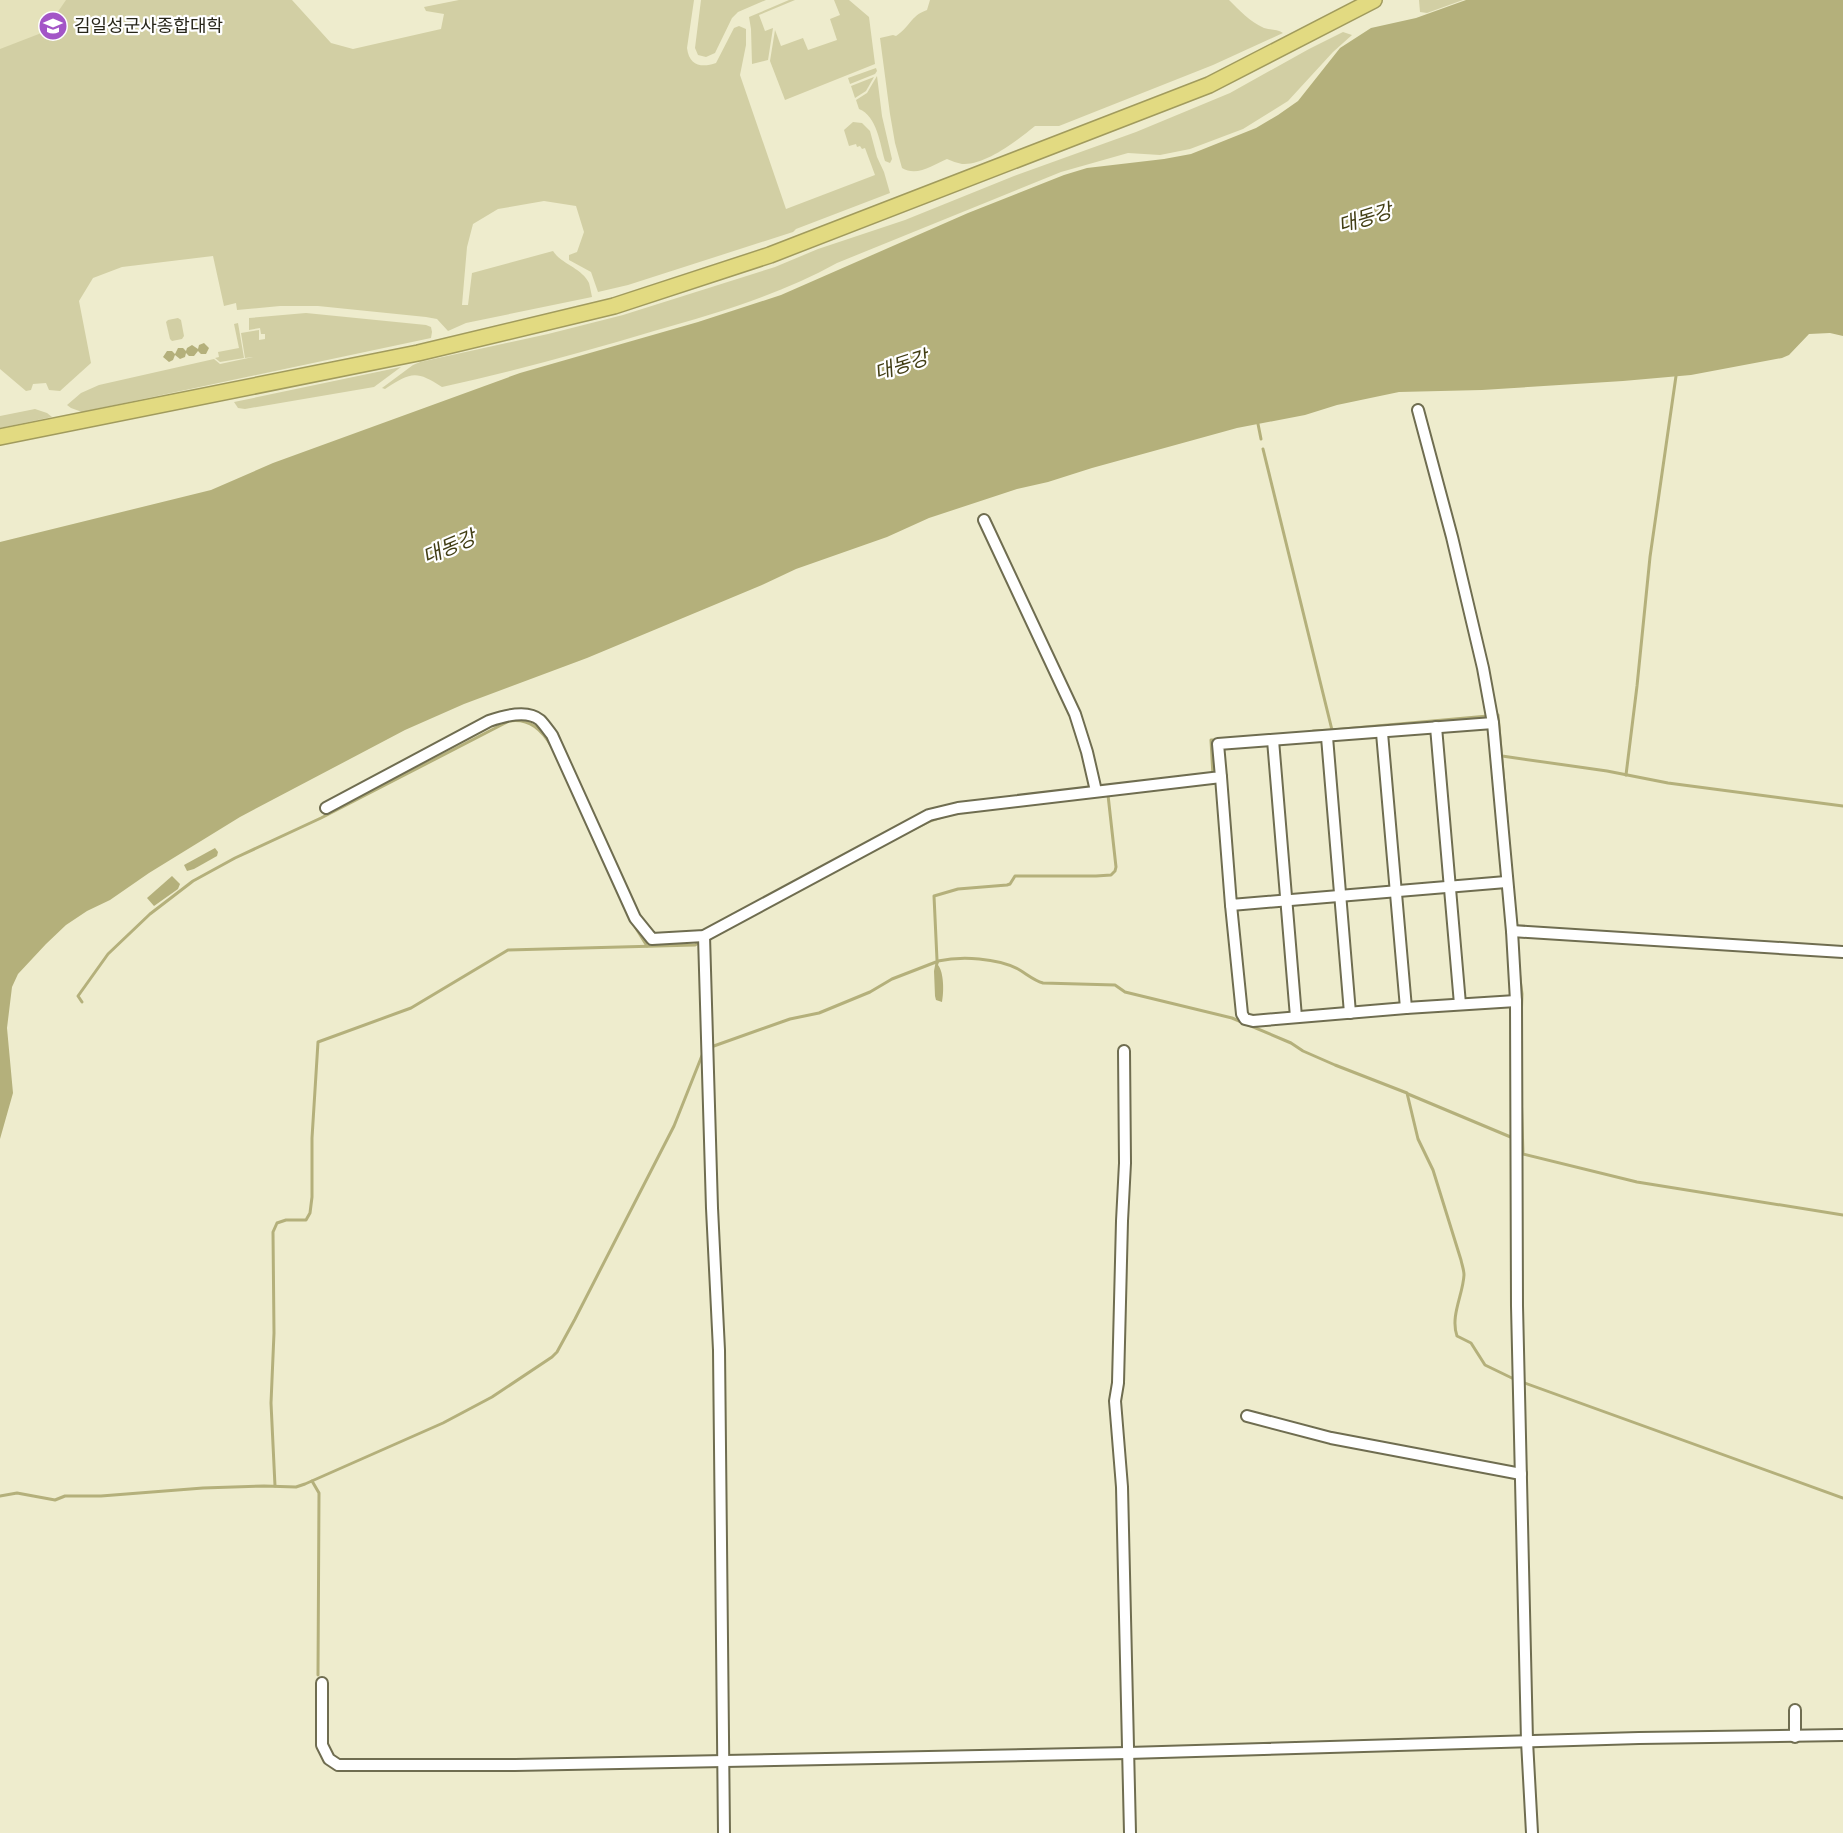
<svg xmlns="http://www.w3.org/2000/svg" width="1843" height="1833" font-family="Cabin,'Noto Sans KR',sans-serif">
	<style>
		.built { fill: #e5e2bb }
		.green { fill: #d2cfa4 }
		.water { fill: #b4b07b }
		.lines { fill: none; stroke-linecap: round; stroke-linejoin: round }
		.stream { stroke: #b4b07b; stroke-width: 3 }
		.minor-casing { stroke: #6f6d50; stroke-width: 14 }
		.highway-casing { stroke: #a19b5d; stroke-width: 18 }
		.minor { stroke: #fff; stroke-width: 10 }
		.highway { stroke: #e2da81; stroke-width: 15 }
		.labels { text-anchor: middle; stroke-width: 4.5; stroke-linejoin: round; paint-order: stroke }
		.poi-label { font-size: 18px; fill: #27261a; stroke: #fff; text-anchor: start }
		.water-label { font-size: 20px; font-style: italic; fill: #423e14; stroke: #fff }
	</style>
	<rect width="100%" height="100%" fill="#eeeccd"/>
	<path class="built" d="M0,0H156L0,89Z"/>
	<g class="green">
		<path d="M66,0H292L331,43L353,49L441,29L444,14L426,11L424,7L459,0H694L687,48C689,66 702,68 716,63L734,28L739,26L746,29V45L740,75L786,209L875,175L865,148L862,149L860,146L857,147L856,144L849,146L844,130L853,122L862,123L870,131L877,157L884,172L890,193L796,229L793,232L628,285L598,292L591,272L569,260V255L577,252L584,232L576,206L544,201L498,209L473,224L467,247L462,305H468L472,273L553,251C561,264 582,268 589,283C590,287 591,292 592,297L466,323L448,331L437,319L426,317L318,306H280L237,310L236,303L224,306L213,256L122,267L93,278L79,301L91,363L60,391L49,390L46,383L33,384L31,390L26,391L0,369V49L44,32Z"/>
		<path d="M701,0H766L738,12L732,18L715,53L706,57L698,55L695,48Z"/>
		<path d="M789,0H795L759,15L765,31L773,28L768,60L752,64L751,29L749,17Z"/>
		<path d="M834,0H849L869,17L875,64L785,100L770,61L775,30L781,46L803,38L808,50L837,40L830,19L840,15Z"/>
		<path d="M930,0H1229C1240,11 1249,21 1264,28C1271,30 1277,29 1283,33L1213,65L1059,126H1035C1018,140 985,166 962,164C957,163 952,161 947,159C933,165 917,177 902,168L895,143L890,114L880,38L893,35L896,36C910,27 910,16 927,10Z"/>
		<path d="M1419,0H1463L1427,13L1420,12Z"/>
		<path d="M1343,32L1352,35L1333,52L1288,101L1243,129L1190,149L1160,155L1128,153L1061,172L837,263C779,295 717,313 654,331C584,352 514,371 442,387C416,370 411,372 385,389L382,388L413,365L420,362L548,334L623,315L775,267L818,249L905,220L1014,176L1136,132L1230,93L1309,49Z"/>
		<path d="M876,68L877,71L875,74L850,84L848,78Z"/>
		<path d="M877,76L882,116L892,159L890,163L885,161C880,144 877,116 859,109L856,100L867,93Z"/>
		<path d="M874,77L866,91L855,98L851,86Z"/>
		<path d="M306,313L426,325L431,327L432,332L431,338L82,412L71,408L67,405L81,393L99,385L214,359L220,364L253,357L245,358L241,333L259,330V340L265,339V334H261L260,328L249,330V318Z"/>
		<path d="M178,318L181,320L184,336L182,339L172,341L170,339L166,322L168,320Z"/>
		<path d="M238,323L244,358L220,362L215,358L219,357L218,352L239,348L234,324Z"/>
		<path d="M401,367L374,387L245,409L238,408L234,402Z"/>
		<path d="M35,409L47,413L52,417L0,428V416Z"/>
	</g>
	<g class="water">
		<path d="M1466,0H1843V336L1830,333L1809,334L1789,355L1782,358L1691,375L1623,381L1482,390L1399,392L1337,405L1305,415L1237,428L1092,468L1048,482L1017,489L929,518L887,537L796,569L762,585L587,658L464,704L405,730L240,817L149,873L110,900L87,911L66,925L46,944L18,974L12,987L7,1028L13,1093L0,1139V542L211,490L273,463L520,373L698,322L781,295L968,213L1064,175L1087,168L1164,159L1191,154L1256,128L1278,115L1298,101L1340,48L1371,28L1416,18Z"/>
		<path d="M204,343L209,348L206,354H201L198,351L194,356H189L186,353L185,357L180,359L175,355L173,360L169,362L163,357L167,351H172L175,354L178,348H183L186,351L187,348L192,345L198,349L199,345Z"/>
		<path d="M215,848L218,852L217,856L194,869L187,871L184,865Z"/>
		<path d="M172,876L180,884L178,889L154,906L147,898Z"/>
		<path d="M936,960L939,962L938,965C944,972 944,992 942,1002L936,1000L935,996L934,971Z"/>
	</g>
	<g class="lines">
		<g class="stream">
			<path d="M1258,424L1261,439"/>
			<path d="M1263,449L1332,730L1488,716"/>
			<path d="M1494,715H1498L1507,818"/>
			<path d="M1313,731L1332,730"/>
			<path d="M1502,756L1607,771L1668,783L1843,806"/>
			<path d="M1626,775L1637,686L1650,557L1676,376"/>
			<path d="M1213,776L1211,740H1217"/>
			<path d="M908,832L930,821L945,816"/>
			<path d="M634,925L647,946"/>
			<path d="M937,960L934,896L958,889L1007,885L1010,884L1015,876H1096L1111,875L1115,871L1116,867L1108,795"/>
			<path d="M938,961C962,956 997,958 1018,969C1027,974 1033,980 1043,983L1115,985L1125,992L1232,1018L1291,1043L1303,1051L1335,1065L1407,1093L1418,1139L1433,1170L1461,1260C1462,1265 1464,1270 1464,1275C1463,1295 1450,1316 1457,1336L1471,1343L1485,1365L1516,1380"/>
			<path d="M1519,971L1522,994L1521,1021"/>
			<path d="M82,1002L78,996L108,954L150,914L193,881L235,858L321,818L509,721C530,718 542,730 552,747"/>
			<path d="M711,1047L790,1019L819,1013L870,992L892,979L936,962"/>
			<path d="M1521,1091L1523,1154L1637,1182L1843,1215"/>
			<path d="M1408,1094L1513,1138"/>
			<path d="M1522,1382L1843,1498"/>
			<path d="M312,1481L319,1493L318,1675"/>
			<path d="M275,1486L271,1403L274,1333L273,1232L277,1223L286,1220H306L310,1213L312,1197V1138L318,1042L411,1008L508,950L695,945L700,942"/>
			<path d="M0,1496L17,1493L55,1500L65,1496H101L203,1488L264,1486L296,1487L305,1484L443,1423L492,1397L552,1357L557,1352L575,1319L674,1126L703,1053"/>
		</g>
		<g class="minor-casing">
			<g id="minor">
				<path d="M1418,410L1452,537L1483,668L1493,723L1512,931L1516,1001L1517,1306L1527,1741L1532,1833"/>
				<path d="M984,520L1075,714L1087,752L1096,791"/>
				<path d="M1436,727L1460,1004"/>
				<path d="M1382,733L1406,1008"/>
				<path d="M1327,737L1350,1013"/>
				<path d="M1273,740L1296,1017"/>
				<path d="M1221,777L1231,905L1506,882"/>
				<path d="M326,808L489,721C504,716 527,709 540,720C544,724 548,730 552,735L635,918L652,939L704,936L929,815L958,808L1221,777L1218,744L1493,723"/>
				<path d="M1231,905L1242,1014L1245,1019L1253,1021L1406,1008L1516,1001"/>
				<path d="M1512,931L1843,952"/>
				<path d="M704,936L712,1208L719,1350L724,1833"/>
				<path d="M1124,1051L1125,1163L1122,1221L1118,1383L1115,1401L1122,1487L1130,1833"/>
				<path d="M1247,1416L1331,1438L1521,1474"/>
				<path d="M322,1683V1745L329,1759L338,1765H515L1128,1753L1639,1738L1843,1735"/>
				<path d="M1795,1710V1737"/>
			</g>
		</g>
		<g class="highway-casing">
			<path id="highway" d="M0,437L418,353L614,306L770,255L1209,85L1374,0"/>
		</g>
		<use href="#minor" class="minor"/>
		<use href="#highway" class="highway"/>
	</g>
	<defs>
		<g id="university-disc" transform="scale(1.5)"><circle r="9.5" fill="#a355c7" stroke="#fff"/><path d="M0-5L7-2L0 1L-7-2ZM-4 1L0 2.5L4 1V4Q0 6-4 4Z" fill="#fff"/></g>
	</defs>
	<g fill-rule="evenodd">
		<use href="#university-disc" x="53" y="26"/>
	</g>
	<g class="labels">
		<g class="poi-label">
			<text x="74" y="32">김일성군사종합대학</text>
		</g>
		<g class="water-label">
			<text transform="translate(1365 218) rotate(-17)" y="7">대동강</text>
			<text transform="translate(901 365) rotate(-18)" y="7">대동강</text>
			<text transform="translate(449 547) rotate(-23)" y="7">대동강</text>
		</g>
	</g>
</svg>
